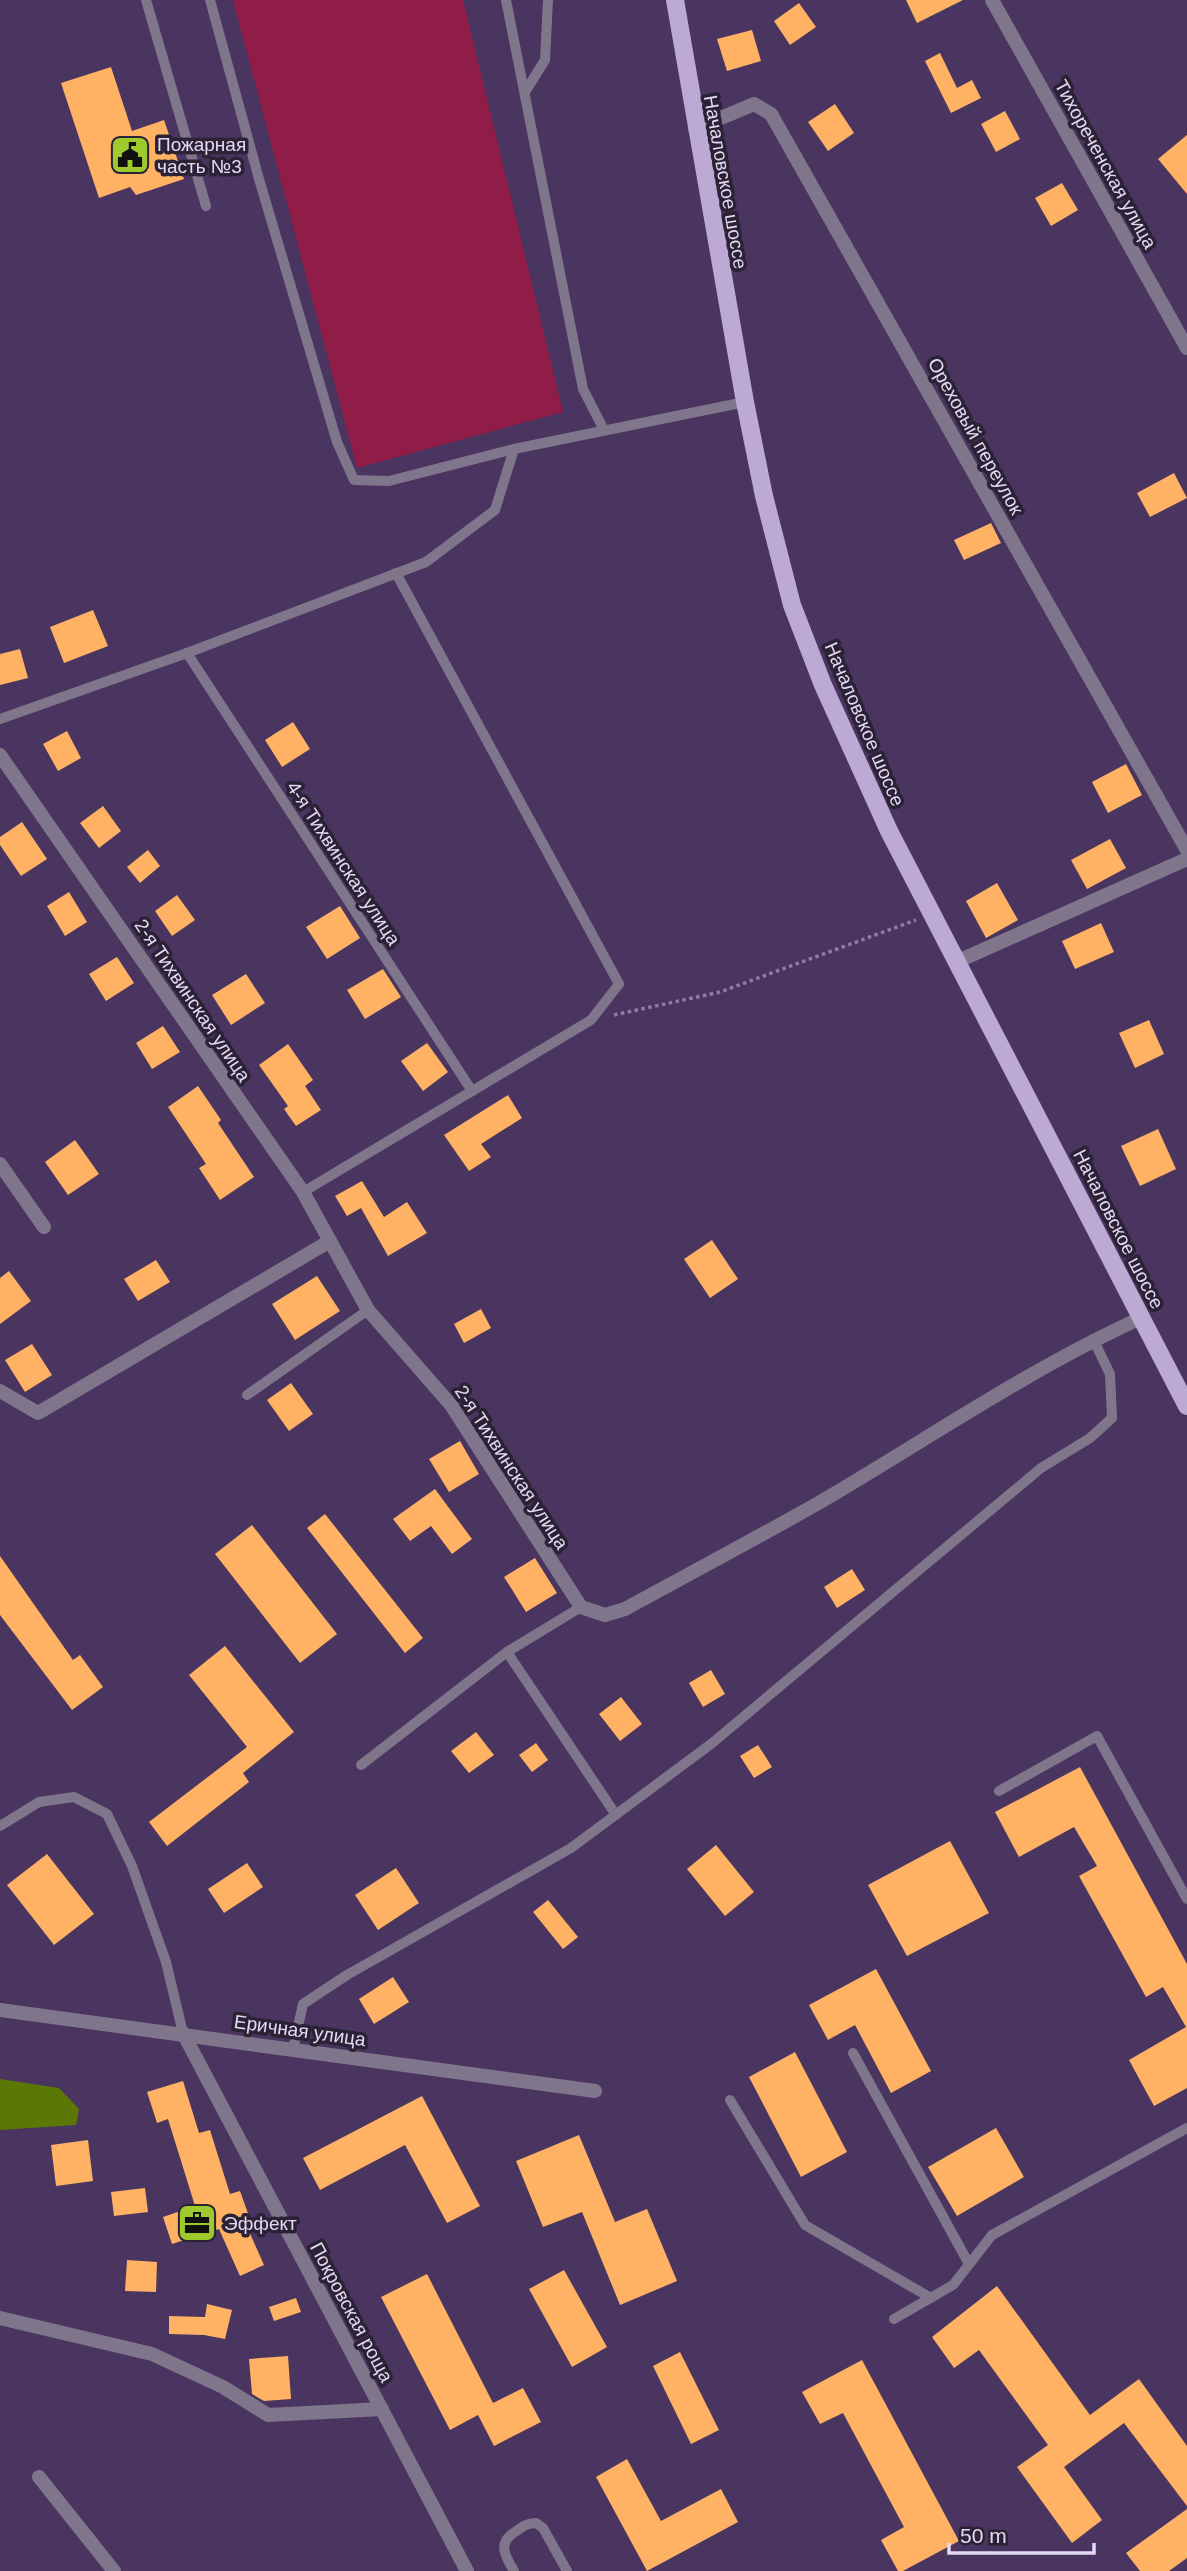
<svg xmlns="http://www.w3.org/2000/svg" width="1187" height="2571" font-family="Helvetica,sans-serif">
	<style>
		.green { fill: #901d47 }
		.water { fill: #5b7705 }
		.building { fill: #ffb264 }
		.lines { fill: none; stroke-linecap: round; stroke-linejoin: round }
		.path { stroke: #8e7ea0; stroke-width: 3.5; stroke-dasharray: 3.5 3.5; stroke-linecap: butt }
		.service { stroke: #7f768b; stroke-width: 10 }
		.minor { stroke: #7f768b; stroke-width: 14 }
		.primary { stroke: #bcaad4; stroke-width: 18 }
		.labels { text-anchor: middle; stroke-width: 7; stroke-linejoin: round; paint-order: stroke }
		.poi-label { font-size: 19px; fill: #e4d9f3; stroke: #2b2235; text-anchor: start }
		.street-label { font-size: 19px; fill: #e4d9f3; stroke: #2b2235 }
	</style>
	<rect width="100%" height="100%" fill="#49355f"/>
	<path class="green" d="M233,0H463L563,412L357,468Z"/>
	<path class="water" d="M0,2079L59,2088L79,2109L76,2125L0,2130Z"/>
	<g class="building">
		<path d="M906,0H963L917,23Z"/>
		<path d="M799,3L816,27L790,45L774,21Z"/>
		<path d="M752,30L761,61L727,71L717,39Z"/>
		<path d="M940,53L957,88L972,80L981,98L951,113L925,61Z"/>
		<path d="M111,67L132,131L164,120L184,179L136,195L130,187L99,198L61,83Z"/>
		<path d="M835,104L854,133L828,151L808,122Z"/>
		<path d="M1005,111L1020,139L996,152L981,124Z"/>
		<path d="M1187,135V194L1158,159Z"/>
		<path d="M1062,183L1078,210L1051,226L1035,198Z"/>
		<path d="M1174,473L1187,498L1150,517L1137,493Z"/>
		<path d="M991,523L1001,543L964,560L954,540Z"/>
		<path d="M93,610L108,646L64,663L50,627Z"/>
		<path d="M20,649L28,678L0,685V654Z"/>
		<path d="M293,722L310,749L282,767L265,740Z"/>
		<path d="M67,731L81,758L58,771L43,744Z"/>
		<path d="M1126,764L1142,795L1108,813L1092,782Z"/>
		<path d="M103,806L121,831L99,848L80,823Z"/>
		<path d="M22,822L47,859L21,876L0,845V837Z"/>
		<path d="M1110,839L1126,868L1087,889L1071,860Z"/>
		<path d="M148,850L160,866L140,883L127,867Z"/>
		<path d="M997,883L1018,920L986,938L966,901Z"/>
		<path d="M69,892L87,922L65,936L47,906Z"/>
		<path d="M177,895L195,920L172,936L155,911Z"/>
		<path d="M340,906L360,938L327,959L306,927Z"/>
		<path d="M1101,923L1114,952L1075,969L1062,941Z"/>
		<path d="M117,957L134,983L106,1001L89,974Z"/>
		<path d="M383,969L401,997L365,1019L347,990Z"/>
		<path d="M246,974L265,1003L231,1025L212,995Z"/>
		<path d="M1149,1020L1164,1054L1135,1068L1119,1033Z"/>
		<path d="M163,1026L180,1052L152,1069L136,1043Z"/>
		<path d="M427,1043L448,1072L423,1091L401,1061Z"/>
		<path d="M288,1044L313,1080L305,1086L321,1110L296,1126L284,1109L288,1106L259,1065Z"/>
		<path d="M198,1086L221,1120L218,1123L254,1177L220,1200L199,1168L206,1164L168,1107Z"/>
		<path d="M508,1095L522,1118L481,1144L491,1157L469,1171L444,1135Z"/>
		<path d="M1158,1129L1176,1169L1140,1186L1121,1146Z"/>
		<path d="M75,1140L99,1174L68,1195L45,1162Z"/>
		<path d="M362,1181L384,1217L407,1202L427,1233L388,1256L361,1208L347,1216L335,1196Z"/>
		<path d="M712,1240L738,1279L710,1298L684,1259Z"/>
		<path d="M156,1260L170,1282L138,1301L124,1279Z"/>
		<path d="M9,1271L31,1301L0,1324V1278Z"/>
		<path d="M317,1276L340,1311L295,1340L272,1304Z"/>
		<path d="M481,1309L491,1328L464,1343L454,1324Z"/>
		<path d="M32,1344L52,1375L25,1392L5,1360Z"/>
		<path d="M291,1383L313,1414L289,1431L267,1400Z"/>
		<path d="M460,1441L479,1474L449,1492L429,1459Z"/>
		<path d="M435,1489L472,1539L452,1554L431,1526L410,1541L393,1519Z"/>
		<path d="M325,1514L423,1638L405,1653L307,1528Z"/>
		<path d="M252,1525L337,1634L300,1663L215,1554Z"/>
		<path d="M0,1556L73,1660L80,1655L103,1687L72,1710L0,1615Z"/>
		<path d="M535,1558L557,1593L526,1612L504,1577Z"/>
		<path d="M852,1569L865,1590L837,1608L824,1587Z"/>
		<path d="M225,1646L294,1732L243,1773L249,1782L167,1846L149,1822L247,1747L189,1675Z"/>
		<path d="M711,1670L725,1694L703,1707L689,1683Z"/>
		<path d="M621,1697L642,1724L620,1741L599,1714Z"/>
		<path d="M476,1732L494,1755L469,1773L451,1751Z"/>
		<path d="M536,1743L548,1760L532,1772L519,1755Z"/>
		<path d="M758,1745L772,1767L754,1778L740,1756Z"/>
		<path d="M1080,1767L1187,1964V2088L1154,2106L1129,2060L1186,2027L1163,1987L1146,1997L1079,1876L1097,1866L1074,1827L1019,1857L995,1812Z"/>
		<path d="M950,1841L989,1913L907,1956L868,1885Z"/>
		<path d="M716,1845L754,1892L725,1916L687,1869Z"/>
		<path d="M47,1854L94,1914L54,1945L7,1885Z"/>
		<path d="M247,1863L263,1887L224,1913L208,1889Z"/>
		<path d="M396,1868L419,1903L378,1930L355,1895Z"/>
		<path d="M548,1900L578,1937L563,1949L533,1912Z"/>
		<path d="M876,1969L931,2071L891,2093L855,2025L828,2040L809,2005Z"/>
		<path d="M393,1977L409,2002L374,2024L359,1999Z"/>
		<path d="M795,2052L847,2152L801,2177L749,2077Z"/>
		<path d="M183,2081L199,2133L210,2130L230,2194L240,2191L250,2219L244,2220L264,2265L240,2276L219,2229L172,2244L163,2217L195,2206L168,2119L157,2123L147,2092Z"/>
		<path d="M422,2096L480,2206L447,2223L405,2145L320,2190L303,2158Z"/>
		<path d="M996,2128L1024,2177L957,2216L928,2167Z"/>
		<path d="M579,2135L615,2222L647,2209L677,2281L620,2305L582,2212L543,2227L516,2161Z"/>
		<path d="M88,2140L93,2181L56,2186L51,2145Z"/>
		<path d="M145,2188L148,2212L114,2216L111,2192Z"/>
		<path d="M127,2260L157,2262L156,2292L125,2291Z"/>
		<path d="M564,2270L607,2347L572,2367L529,2289Z"/>
		<path d="M427,2274L493,2403L523,2388L541,2422L494,2446L478,2415L450,2430L381,2297Z"/>
		<path d="M997,2286L1090,2415L1139,2379L1187,2446V2506L1124,2423L1064,2467L1102,2520L1072,2543L1017,2467L1048,2445L979,2350L954,2368L932,2337Z"/>
		<path d="M296,2298L301,2312L274,2321L269,2307Z"/>
		<path d="M207,2304L232,2310L225,2339L204,2335L169,2334V2316L205,2317Z"/>
		<path d="M680,2352L719,2430L691,2444L653,2366Z"/>
		<path d="M288,2356L291,2399L264,2401L252,2394L249,2359Z"/>
		<path d="M862,2360L959,2541L903,2571H898L881,2540L904,2527L843,2413L820,2424L802,2392Z"/>
		<path d="M627,2459L661,2521L721,2489L738,2522L647,2571L596,2477Z"/>
		<path d="M1187,2509V2558L1169,2571H1140L1126,2553Z"/>
	</g>
	<g class="lines">
		<path class="path" d="M614,1015L720,992L916,920"/>
		<g class="service">
			<path d="M146,0L206,206"/>
			<path d="M210,0L259,179L337,442L354,480L389,481L514,449"/>
			<path d="M506,0L583,389L604,430"/>
			<path d="M525,92L545,60L548,0"/>
			<path d="M187,653L472,1091"/>
			<path d="M0,719L187,653L426,562L495,510L514,449L745,402"/>
			<path d="M303,1192L591,1020L619,984L396,573"/>
			<path d="M247,1395L368,1310"/>
			<path d="M581,1607L507,1652L616,1815"/>
			<path d="M361,1765L507,1652"/>
			<path d="M999,1791L1097,1736L1187,1899"/>
			<path d="M0,1826L39,1802L74,1797L107,1814L132,1866L166,1962L183,2033"/>
			<path d="M293,2049L303,2004L347,1975L571,1848L711,1744L1041,1468L1090,1438L1112,1418L1110,1374L1093,1339"/>
			<path d="M853,2053L969,2264"/>
			<path d="M730,2100L805,2225L931,2298"/>
			<path d="M894,2319L953,2285L992,2235L1187,2128"/>
			<path d="M514,2571C505,2556 497,2543 515,2532C522,2527 527,2523 536,2523L543,2528L567,2571"/>
		</g>
		<g class="minor">
			<path d="M992,0L1187,348"/>
			<path d="M695,129L754,104L771,114L1187,850"/>
			<path d="M0,755L303,1192L368,1310L451,1405L581,1607L605,1615L625,1609C691,1573 757,1538 822,1501C928,1439 1029,1369 1141,1318"/>
			<path d="M956,962L1187,859"/>
			<path d="M0,1164L44,1227"/>
			<path d="M0,1391L38,1413L330,1241"/>
			<path d="M0,2010L595,2091"/>
			<path d="M183,2033L467,2571"/>
			<path d="M0,2318L152,2354L223,2387L268,2415L382,2409"/>
			<path d="M39,2477L114,2571"/>
		</g>
		<path class="primary" d="M675,0L745,402L764,496L792,605L823,685L889,831L1187,1406"/>
	</g>
	<defs>
		<g id="civic-square" transform="scale(2.0125)"><rect x="-9" y="-9" width="18" height="18" rx="4" fill="#9fca2d" stroke="#2b2235"/><path d="M-.6-6.5H3V-4.5H.6V-3L4-1V1h2V6H-6V1h2V-1L-.6-3ZM-1.2 2.5V6h2.4V2.5Z" fill="#111"/></g>
		<g id="office-square" transform="scale(2.0125)"><rect x="-9" y="-9" width="18" height="18" rx="4" fill="#9fca2d" stroke="#2b2235"/><path d="M-6-3h4V-5.5h4V-3h4V5H-6ZM-1-4.5V-3h2v-1.5ZM-6 0V1H6V0Z" fill="#111"/></g>
	</defs>
	<g fill-rule="evenodd">
		<use href="#civic-square" x="130" y="155"/>
		<use href="#office-square" x="197" y="2223"/>
	</g>
	<g class="labels">
		<g class="poi-label">
			<text x="157" y="151">Пожарная<tspan x="157" dy="22">часть №3</tspan></text>
			<text x="224" y="2230">Эффект</text>
		</g>
		<g class="street-label">
			<text transform="translate(1106 164) rotate(61)" y="7">Тихореченская улица</text>
			<text transform="translate(726 182) rotate(80)" y="7">Началовское шоссе</text>
			<text transform="translate(976 436) rotate(61)" y="7">Ореховый переулок</text>
			<text transform="translate(865 724) rotate(67)" y="7">Началовское шоссе</text>
			<text transform="translate(344 863) rotate(57)" y="7">4-я Тихвинская улица</text>
			<text transform="translate(193 1000) rotate(56)" y="7">2-я Тихвинская улица</text>
			<text transform="translate(1119 1229) rotate(63)" y="7">Началовское шоссе</text>
			<text transform="translate(512 1467) rotate(57)" y="7">2-я Тихвинская улица</text>
			<text transform="translate(300 2030) rotate(8)" y="7">Еричная улица</text>
			<text transform="translate(352 2312) rotate(62)" y="7">Покровская роща</text>
		</g>
	</g>
	<path d="M949 2543v10h145v-10" fill="none" stroke="#e4d9f3" stroke-width="3.5"/>
	<text x="960" y="2543" font-size="21" fill="#e4d9f3" stroke="#2b2235" stroke-width="5" paint-order="stroke">50 m</text>
</svg>
